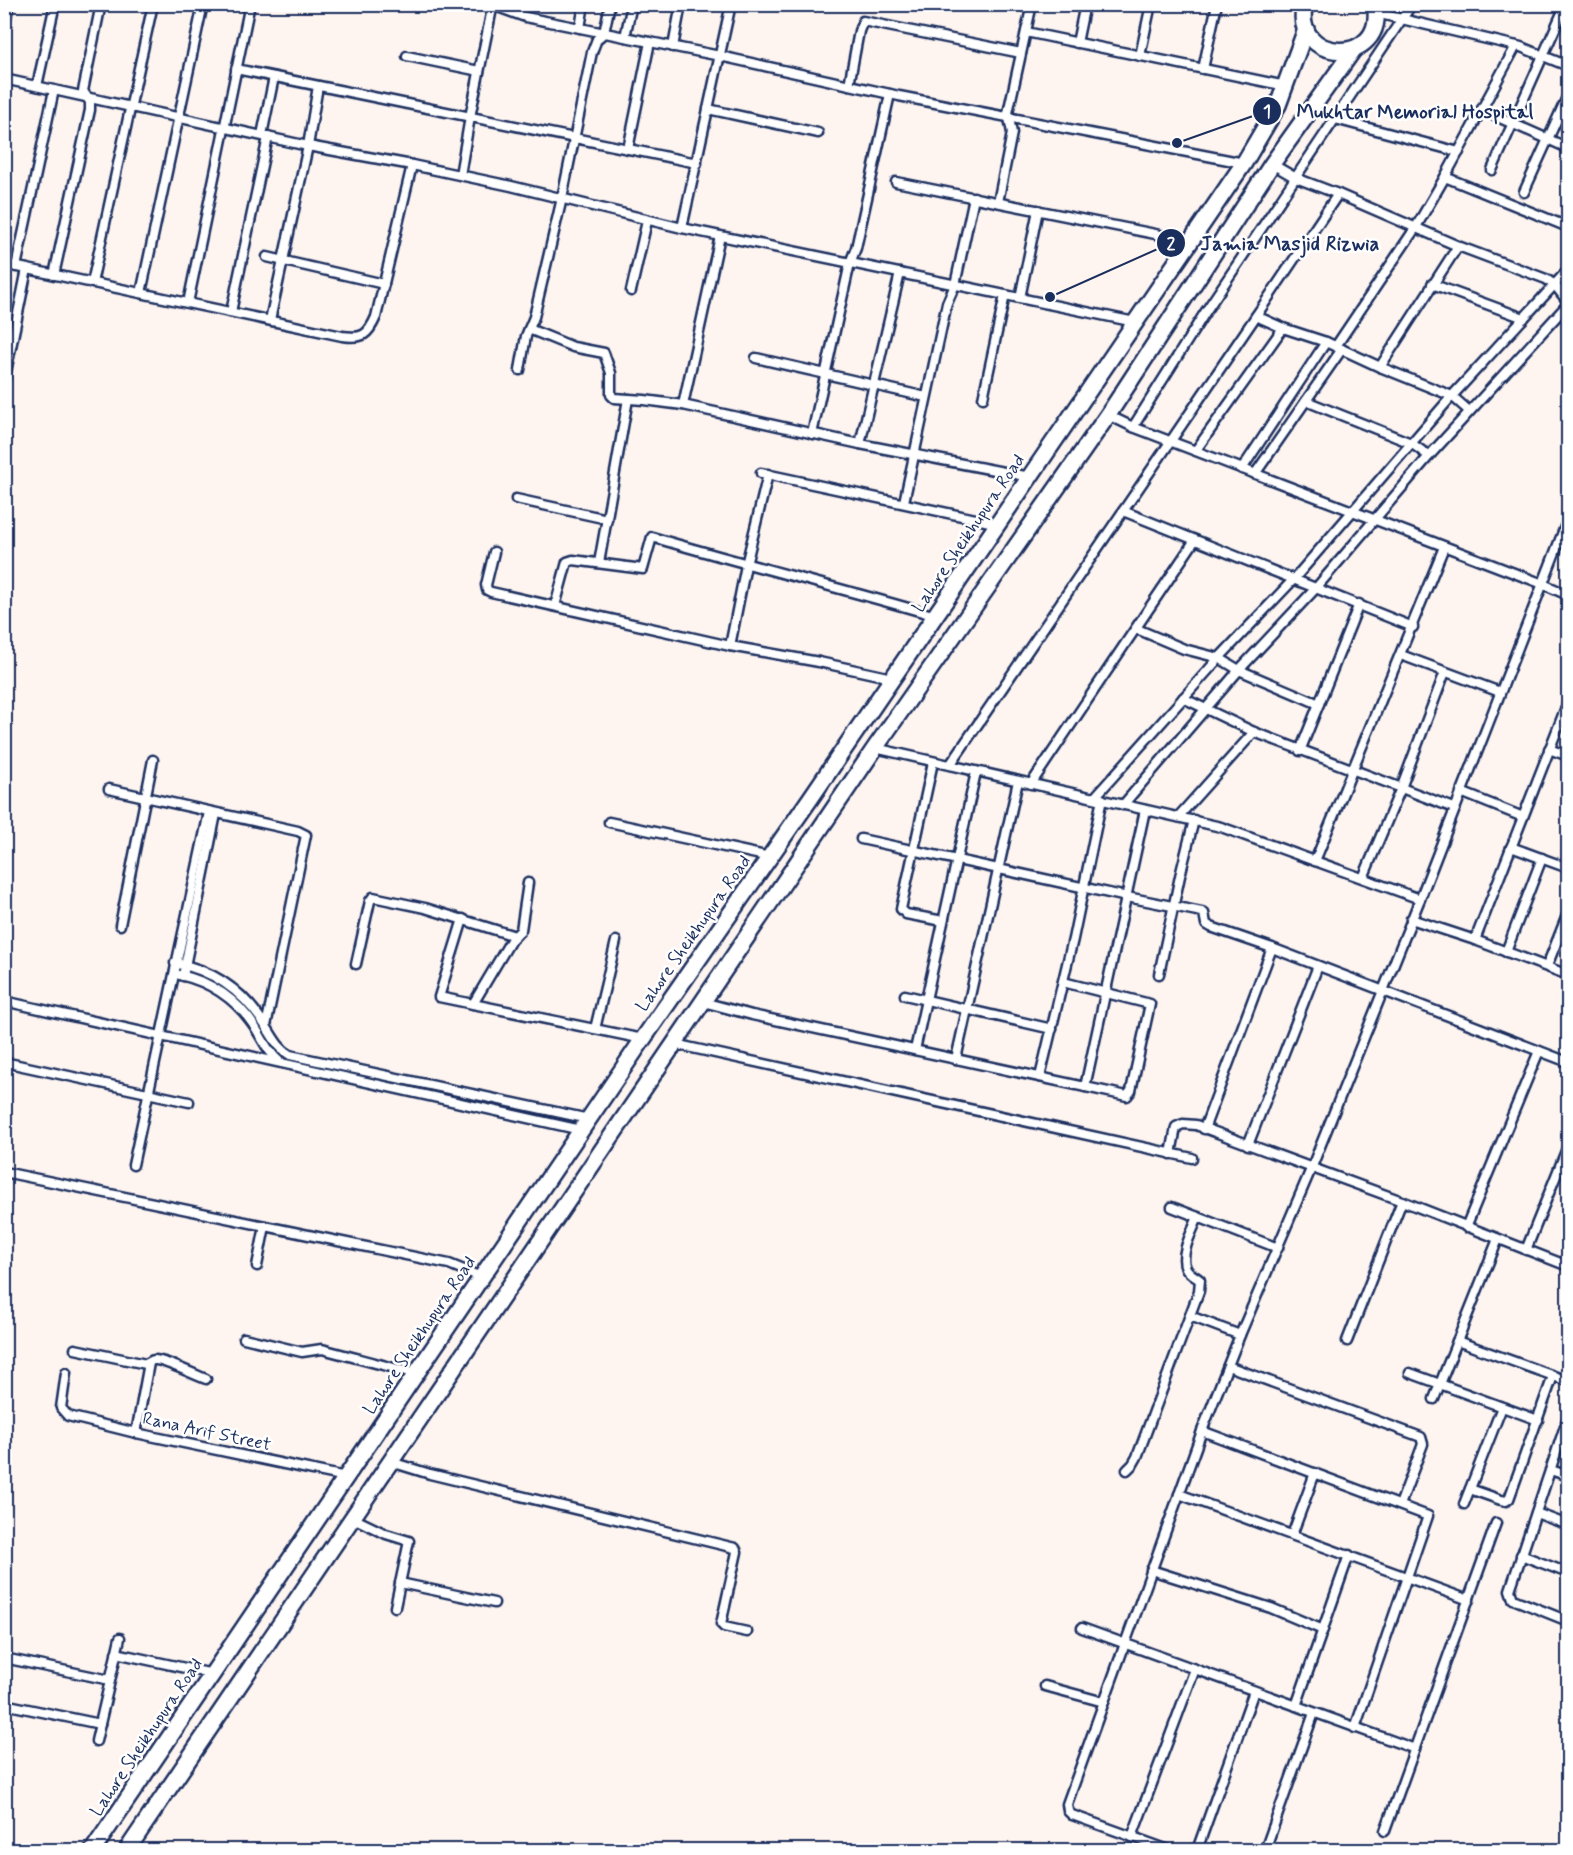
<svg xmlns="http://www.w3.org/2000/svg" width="1573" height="1855" font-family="Mynerve,sans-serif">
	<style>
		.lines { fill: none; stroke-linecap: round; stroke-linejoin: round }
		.street-casing { stroke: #1b2f5e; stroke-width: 13 }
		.highway-casing { stroke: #1b2f5e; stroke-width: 20 }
		.street { stroke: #fff; stroke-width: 8 }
		.highway { stroke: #fff; stroke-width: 15 }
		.labels { text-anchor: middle; stroke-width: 5; stroke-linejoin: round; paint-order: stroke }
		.street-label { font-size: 18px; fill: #1b2f5e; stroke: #fff }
		.leader { fill: none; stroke: #1b2f5e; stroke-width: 2 }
		.callout-dot { fill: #1b2f5e; stroke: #fff; stroke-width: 2 }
		.mark-label { font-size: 18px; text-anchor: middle; font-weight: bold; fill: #fff }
		.callout-label { font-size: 20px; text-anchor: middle; font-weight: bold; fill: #1b2f5e; stroke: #fff; stroke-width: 5; stroke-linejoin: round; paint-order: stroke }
	</style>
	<rect width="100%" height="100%" fill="#fef5f1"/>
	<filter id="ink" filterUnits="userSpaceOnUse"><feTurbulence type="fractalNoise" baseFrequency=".0167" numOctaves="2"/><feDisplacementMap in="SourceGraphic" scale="12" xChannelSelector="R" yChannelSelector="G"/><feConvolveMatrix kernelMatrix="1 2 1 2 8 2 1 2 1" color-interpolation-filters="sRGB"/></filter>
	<g filter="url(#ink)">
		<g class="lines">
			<g class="street-casing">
				<g id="street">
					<path d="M1014,4L1031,8"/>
					<path d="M492,5L525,17L720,56L899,96L1244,163"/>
					<path d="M1376,13L1521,47L1568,66"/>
					<path d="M4,26L9,4"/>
					<path d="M580,28L584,4"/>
					<path d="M1026,32L1286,86"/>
					<path d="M625,37L632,4"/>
					<path d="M1077,43L1085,4"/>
					<path d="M673,47L681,4"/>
					<path d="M407,56L479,71"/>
					<path d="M1140,56L1151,4"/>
					<path d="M236,69L697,163"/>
					<path d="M1203,69L1217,4"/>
					<path d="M4,79L308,146L412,165L511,186L682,228L1135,322"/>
					<path d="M849,85L859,31L863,21L1021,53"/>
					<path d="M37,86L55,4"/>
					<path d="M708,109L818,133"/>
					<path d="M1482,110L1568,148"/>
					<path d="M1335,119L1459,152"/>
					<path d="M262,135L274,77"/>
					<path d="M628,149L650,42"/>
					<path d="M1272,164L1296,178L1338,194L1458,246L1546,279L1555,285L1568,302"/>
					<path d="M1492,170L1566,4"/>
					<path d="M460,175L470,117L493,4"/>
					<path d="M1445,177L1568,227"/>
					<path d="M896,182L1190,241"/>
					<path d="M1524,192L1568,95"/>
					<path d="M998,202L1012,133L1008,113L1032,4"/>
					<path d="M682,228L731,4"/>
					<path d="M267,257L384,284"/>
					<path d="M4,264L342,336C363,339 368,335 376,317L412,165"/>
					<path d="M16,267L54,90"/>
					<path d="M54,275L90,110V102L83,91L101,4"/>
					<path d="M92,283L153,4"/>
					<path d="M1432,284L1524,318"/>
					<path d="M631,291L647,221"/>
					<path d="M141,293L203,4"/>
					<path d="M1020,298L1038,210"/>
					<path d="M188,303L250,4"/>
					<path d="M231,312L268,137"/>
					<path d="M1256,316L1283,328L1326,342L1380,367L1452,396L1469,411"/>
					<path d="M270,320L308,146L318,86"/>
					<path d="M529,329L573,347L604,353L611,373V395L614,398L644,400L683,405L860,444L1030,477"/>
					<path d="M1336,346L1416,227L1445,177L1516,46"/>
					<path d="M756,358L926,397"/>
					<path d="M1380,367L1458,246"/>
					<path d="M520,370L526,336L534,317L562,198L592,52L597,39L604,33L610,4"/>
					<path d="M4,382L27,269"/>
					<path d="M983,398L1005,295"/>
					<path d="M1306,401L1411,443L1429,456"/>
					<path d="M683,405L720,236"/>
					<path d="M1108,415L1133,427L1543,584L1568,595"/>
					<path d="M1133,427L1206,311L1412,4"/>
					<path d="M812,434L850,263L856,248L890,94"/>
					<path d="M860,444L900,273"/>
					<path d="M1196,450L1283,328"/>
					<path d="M1242,469L1326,342"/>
					<path d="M761,473L999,524"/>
					<path d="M1255,474L1342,349"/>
					<path d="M516,499L607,519"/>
					<path d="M904,502L947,303L955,285L974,197"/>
					<path d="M1123,511L1413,627"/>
					<path d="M494,552L486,585L487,590L491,592L730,646L819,662L892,678"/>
					<path d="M599,563L628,399"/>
					<path d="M555,606L567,562L573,560L643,569L652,537C746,565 842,588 936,616"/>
					<path d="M1137,629L1184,649L1219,658L1239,670L1319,704"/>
					<path d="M730,646L746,565L768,474"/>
					<path d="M1401,655L1500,692"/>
					<path d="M1183,698L1254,732L1454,808"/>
					<path d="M875,748L1221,827L1420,899"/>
					<path d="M1549,749L1568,756"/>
					<path d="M1300,751L1359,604"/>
					<path d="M933,762L901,909L906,914L943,921"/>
					<path d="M950,765L1256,316L1338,194"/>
					<path d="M1031,784L1195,540"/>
					<path d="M109,789L298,831L306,835L266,1026"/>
					<path d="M1461,792L1523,817"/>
					<path d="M1095,797L1219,658L1294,579L1452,396L1568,270"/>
					<path d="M1123,805L1239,670L1316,588L1429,456L1568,304"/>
					<path d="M1178,817L1254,732"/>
					<path d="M609,822L770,857"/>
					<path d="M861,839L1127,897L1202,912L1204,913L1206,924L1211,927L1272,948L1568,1062"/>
					<path d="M1511,847L1568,868"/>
					<path d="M1315,861L1444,547"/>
					<path d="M1363,878L1401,788L1445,672"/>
					<path d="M463,919L439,997L643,1039"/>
					<path d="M1411,919L1475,940L1568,702"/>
					<path d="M120,925L153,760"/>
					<path d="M1475,940L1568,975"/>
					<path d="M1506,952L1542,858"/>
					<path d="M175,963C213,970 242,991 263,1022C272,1034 276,1047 290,1055L589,1119"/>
					<path d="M356,964L370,901L373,897L425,908L515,936"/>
					<path d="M1547,966L1568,913"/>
					<path d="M1159,974L1180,876L1194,820"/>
					<path d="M180,975C211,982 237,1000 255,1027C263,1040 268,1052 280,1062"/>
					<path d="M183,976L216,814"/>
					<path d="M905,995L1052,1029"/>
					<path d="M4,1001L581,1130"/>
					<path d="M703,1002L752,1015L1127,1096L1131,1091L1150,1004L1063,982"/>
					<path d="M473,1004L511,940L521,930L528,883"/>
					<path d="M595,1029L616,941"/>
					<path d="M674,1044L1192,1158"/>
					<path d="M915,1050L976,772"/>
					<path d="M956,1059L1018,781"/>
					<path d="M4,1062L189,1102"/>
					<path d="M1040,1077L1073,939L1102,799"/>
					<path d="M1085,1087L1145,810"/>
					<path d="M1204,1129L1272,948"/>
					<path d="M1248,1145L1318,966"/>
					<path d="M1171,1154L1176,1127L1183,1124L1196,1125L1402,1201L1568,1266"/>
					<path d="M133,1165L209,812"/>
					<path d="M4,1172L449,1264L481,1277"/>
					<path d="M1172,1207L1278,1248"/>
					<path d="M1466,1227L1539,1051"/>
					<path d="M1526,1250L1568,1146"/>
					<path d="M257,1266L265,1226"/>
					<path d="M1190,1316L1240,1335"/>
					<path d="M244,1338L302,1352L322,1349L417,1374"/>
					<path d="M1347,1341L1402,1201"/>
					<path d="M1457,1341L1565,1380"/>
					<path d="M75,1349L146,1364C149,1363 151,1360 154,1360C163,1359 195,1375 206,1379"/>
					<path d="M1228,1366L1421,1437L1423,1444L1400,1505"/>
					<path d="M66,1373L61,1408L68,1416L136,1433L346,1477"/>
					<path d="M1410,1373L1538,1420"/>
					<path d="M1434,1399L1498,1239"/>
					<path d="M1568,1417L1510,1590L1513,1599L1568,1621"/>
					<path d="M1202,1431L1428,1516L1355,1728"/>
					<path d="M136,1433L149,1363"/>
					<path d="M391,1462L430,1474L735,1548L737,1552L721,1624L724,1627L747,1632"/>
					<path d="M1127,1470L1133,1464L1137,1457L1199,1291L1200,1280C1195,1276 1188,1273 1186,1268C1179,1254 1193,1230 1198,1217"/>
					<path d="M1551,1470L1568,1476"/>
					<path d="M1470,1489L1501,1500L1506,1501L1509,1499L1553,1376"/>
					<path d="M1179,1494L1469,1600"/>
					<path d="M1464,1504L1502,1407"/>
					<path d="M1536,1513L1568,1525"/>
					<path d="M353,1518L386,1534L409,1541L395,1607"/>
					<path d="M1292,1535L1315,1473"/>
					<path d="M1521,1555L1568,1573"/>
					<path d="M1151,1570L1271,1608L1323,1630"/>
					<path d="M400,1583L494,1603"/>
					<path d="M1082,1628L1415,1749"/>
					<path d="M116,1653L213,1674"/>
					<path d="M4,1658L110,1680"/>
					<path d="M1045,1686L1104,1702"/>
					<path d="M4,1704L100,1724"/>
					<path d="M1296,1706L1349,1555"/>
					<path d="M96,1741L120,1638"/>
					<path d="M1385,1831L1496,1523"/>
					<path d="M1132,1837L1195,1669"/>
					<path d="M1169,1850L1072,1815L1068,1811L1067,1804L1202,1431L1240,1335L1311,1169L1420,899L1568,519"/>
					<path d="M1197,1850L1254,1691"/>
					<path d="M1265,1850L1314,1713"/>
				</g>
			</g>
			<g class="highway-casing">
				<g id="highway">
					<path d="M1305,4C1289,63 1388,69 1375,4"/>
					<path d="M93,1850L643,1039L810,799L1244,163L1278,105L1306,29"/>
					<path d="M127,1850L875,748L1108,415L1272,164L1354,49"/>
				</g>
			</g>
			<use href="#street" class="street"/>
			<use href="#highway" class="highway"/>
		</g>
	</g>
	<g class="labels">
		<g class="street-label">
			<text transform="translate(968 533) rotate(-56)" y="6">Lahore Sheikhupura Road</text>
			<text transform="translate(693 933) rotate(-55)" y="6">Lahore Sheikhupura Road</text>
			<text transform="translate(419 1335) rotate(-56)" y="6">Lahore Sheikhupura Road</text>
			<text transform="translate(207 1431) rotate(12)" y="6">Rana Arif Street</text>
			<text transform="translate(146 1737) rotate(-56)" y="6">Lahore Sheikhupura Road</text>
		</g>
	</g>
	<path class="leader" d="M1177 143L1267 111M1050 297L1171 243"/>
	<g class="callout-dot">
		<circle cx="1177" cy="143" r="6"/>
		<circle cx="1050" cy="297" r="6"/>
		<circle cx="1267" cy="111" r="15"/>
		<circle cx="1171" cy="243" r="15"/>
	</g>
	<g class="mark-label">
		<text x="1267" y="117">1</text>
		<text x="1171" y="249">2</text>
	</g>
	<g class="callout-label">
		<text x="1415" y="118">Mukhtar Memorial Hospital</text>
		<text x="1290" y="250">Jamia Masjid Rizwia</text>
	</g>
	<rect width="1573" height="1855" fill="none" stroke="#fff" stroke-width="24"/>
	<rect x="12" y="12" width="1549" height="1831" fill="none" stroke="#1b2f5e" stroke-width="2" filter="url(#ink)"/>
</svg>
